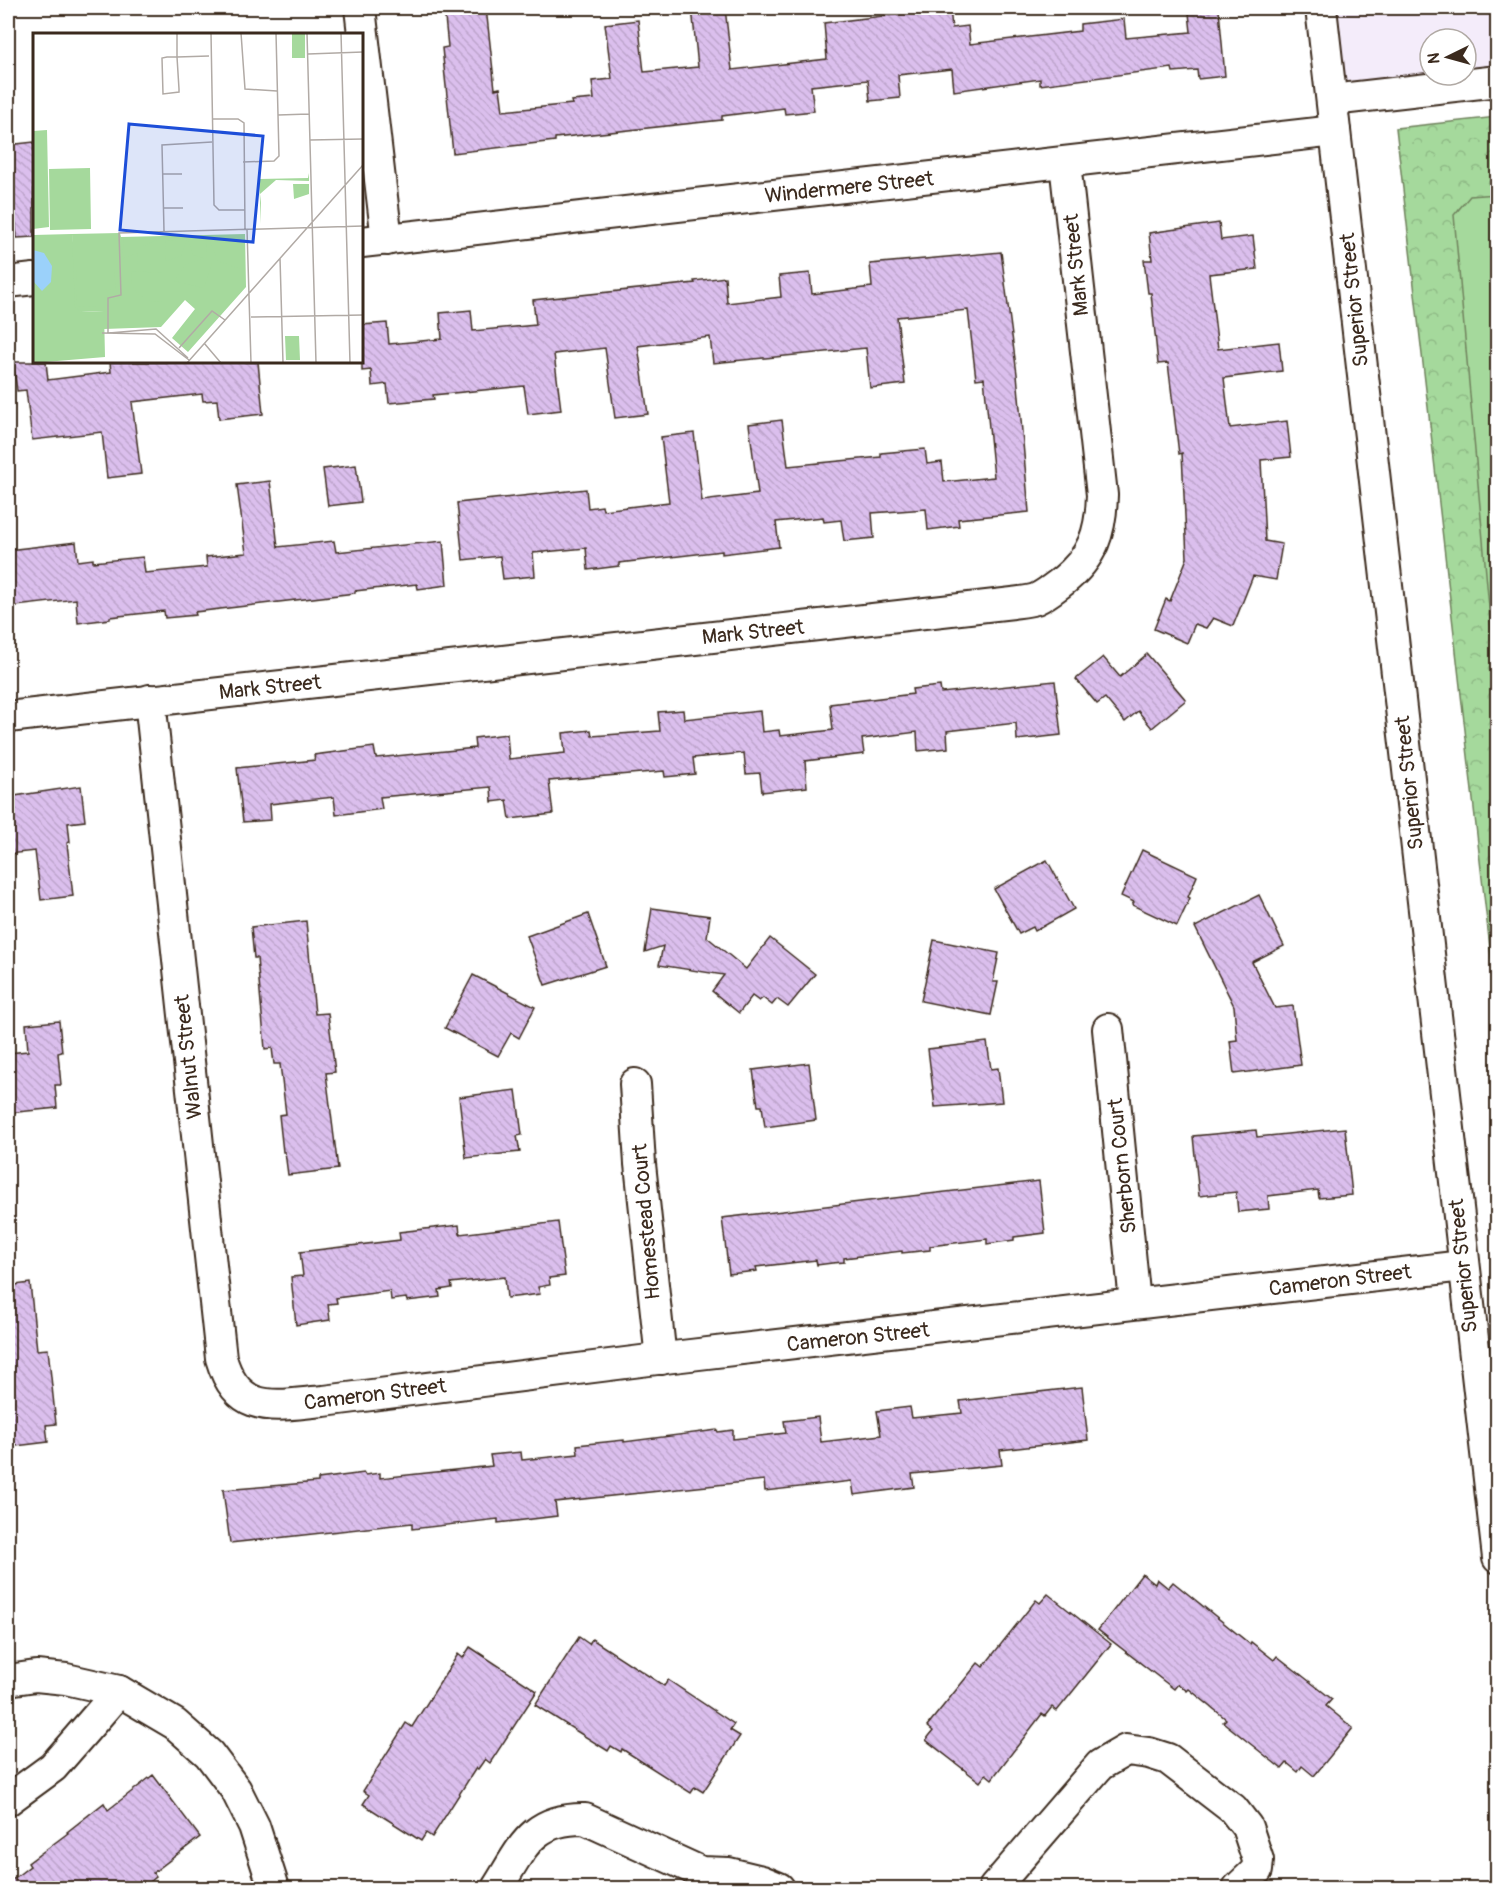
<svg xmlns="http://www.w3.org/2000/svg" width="1505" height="1896" font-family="Pangolin,sans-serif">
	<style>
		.built { fill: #f4ecfa; fill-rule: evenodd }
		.forest { fill: url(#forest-crowns); stroke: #70825d; stroke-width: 1.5 }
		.garden { fill: #a5d99c; stroke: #70825d; stroke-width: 1.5 }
		.building { fill: url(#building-back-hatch); stroke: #3b2a1e; stroke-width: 1.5 }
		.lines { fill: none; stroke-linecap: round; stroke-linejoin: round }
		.minor-casing { stroke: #3b2a1e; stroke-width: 34 }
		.minor { stroke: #fff; stroke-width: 30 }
		.labels { text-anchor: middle; stroke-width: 6; stroke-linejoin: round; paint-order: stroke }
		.street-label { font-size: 21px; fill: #3b2a1e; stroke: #fff }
		.inset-road { fill: none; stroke: #b1aaa5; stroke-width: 1.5 }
		.view { fill: #1d4ed8; fill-opacity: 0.15; stroke: #1d4ed8; stroke-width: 3 }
		.inset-edge { fill: none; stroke: #3b2a1e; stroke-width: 3 }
	</style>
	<defs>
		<pattern id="forest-crowns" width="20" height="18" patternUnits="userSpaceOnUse" patternTransform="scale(1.5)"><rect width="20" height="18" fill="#a5d99c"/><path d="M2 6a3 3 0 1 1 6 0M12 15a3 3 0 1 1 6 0" fill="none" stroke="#8fba86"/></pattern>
		<pattern id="building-back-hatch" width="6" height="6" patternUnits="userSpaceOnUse" patternTransform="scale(1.5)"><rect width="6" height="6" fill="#dbbfed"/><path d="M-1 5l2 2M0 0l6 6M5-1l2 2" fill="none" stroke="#bda4cb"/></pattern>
	</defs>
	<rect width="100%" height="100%" fill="#fff"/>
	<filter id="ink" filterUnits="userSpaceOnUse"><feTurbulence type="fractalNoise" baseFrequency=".0167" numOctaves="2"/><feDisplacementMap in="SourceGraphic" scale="12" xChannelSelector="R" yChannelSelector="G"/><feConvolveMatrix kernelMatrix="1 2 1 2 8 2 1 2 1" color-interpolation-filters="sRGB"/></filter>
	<g filter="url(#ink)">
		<path class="built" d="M1321,8H1497V81L1332,100ZM1430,39H1466V75H1430Z"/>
		<path class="forest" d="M1497,117V1009L1396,128Z"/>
		<path class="garden" d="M1497,194L1498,640L1492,641L1454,215L1470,196Z"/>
		<g class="building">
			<path d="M444,8H486L495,89L500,88L503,111L572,104L571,101L594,99L592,81L612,79L605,24L638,20L644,72L698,67L692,8H725L732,70L827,59L824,23L950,8L952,28L968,26L970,44L1080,31V24L1124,19L1126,38L1191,32L1189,13L1219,10L1225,76L1198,79L1197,70L1173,72L1172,68L1040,85V79L954,91L952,69L898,75L900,98L870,101L868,80L811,86L814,111L785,114L784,108L722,116V120L555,138V141L453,153L442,48L448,47Z"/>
			<path d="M34,142V237L17,238L8,145Z"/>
			<path d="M1219,223L1221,240L1253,236L1257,269L1209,274L1218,349L1279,342L1282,371L1224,378L1230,428L1287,421L1291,457L1261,460L1265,541L1282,544L1276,580L1253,576L1233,626L1213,618L1206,628L1195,624L1187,643L1154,629L1166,599L1170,601L1187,558L1182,453L1179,454L1168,363L1158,364L1151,293H1148L1144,260H1152L1149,233Z"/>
			<path d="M1001,252L1017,374L1029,512L958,519L959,526L928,530L926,509L872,513L874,538L844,541L841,520L824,522L823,517L776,522L779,547L722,554V551L619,563V566L588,570L586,548L533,553L535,576L503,579L500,556L463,560L457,503L586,489L588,508L602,506L603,510L669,502L661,437L694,433L702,501L758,494L749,424L782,420L788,466L881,457V453L925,449L927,464L942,462L944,482L994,477L984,378L976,379L968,310L897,317L905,384L870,388L866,348L713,363L710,337L638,346L648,414L615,418L605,348L554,354L561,410L528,414L524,386L433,395L434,399L389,403L387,384L372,386L371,370L362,371V325L387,323L389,344L442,339L440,313L471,310L473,331L536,325L533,300L695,283L694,281L725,277L727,303L781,297L779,276L810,273L812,294L872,287L870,264Z"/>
			<path d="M13,362H46L48,380L111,372L110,362H258L263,414L219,419L217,400L203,401L202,394L132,402L141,474L107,478L102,432L32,440L26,390L17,391Z"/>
			<path d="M356,465L361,502L328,506L323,469Z"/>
			<path d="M270,481L278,547L334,541L336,552L443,541L447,585L418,589L417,584L355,591V593L195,612L196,615L165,618L164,611L110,617V619L78,623L76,599L8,607V550L76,542L78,561L93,559V562L143,557L145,573L207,567L206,557L246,553L237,485Z"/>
			<path d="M1147,654L1186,700L1152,728L1138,711L1125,722L1105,698L1097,704L1076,679L1103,657L1120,677Z"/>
			<path d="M1055,681L1061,735L1017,740L1016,723L947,731L948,748L918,751L917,732L862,739L864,754L805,761L807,787L762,792L760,773L746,774L744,753L693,758L695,774L665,777L664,771L549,781L553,814L510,819L507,800L492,802L491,787L380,797L382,809L336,815L334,797L270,804L271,820L243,822L237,768L315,760L314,755L374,747L376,758L475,748L474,738L507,734L509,759L565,753L563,733L591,730L592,736L660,731L658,712L683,710L684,719L760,711L762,732L779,730L780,736L833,730L830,704L913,694L912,689L940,686L941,693Z"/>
			<path d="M81,786L85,821L68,823L70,842L67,843L73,896L41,900L35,851L8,854V797Z"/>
			<path d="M1142,850L1197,876L1188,897L1190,898L1177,926L1132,905L1134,902L1121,896Z"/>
			<path d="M1047,860L1074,909L1035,931L1033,927L1019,934L994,889Z"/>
			<path d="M1259,895L1284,946L1252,962L1275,1008L1293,1006L1301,1065L1234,1074L1230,1041L1237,1040L1234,1006L1195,927Z"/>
			<path d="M652,908L710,916L707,937L746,969L770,938L815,974L788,1007L777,999L772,1005L763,998L759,1001L752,996L739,1013L712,991L724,975L659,965L663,946L645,952Z"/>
			<path d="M588,914L606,966L545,985L527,936Z"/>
			<path d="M306,921L315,1014L328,1013L335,1072L326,1073L338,1169L288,1175L285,1152H283L279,1115L286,1114L280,1064H274L272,1048L265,1049L257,958H254L251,927Z"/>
			<path d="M934,940L999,953L993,982H998L991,1015L921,1001Z"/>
			<path d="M473,975L535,1007L519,1038L511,1033L498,1056L445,1028Z"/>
			<path d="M59,1021L62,1052L58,1053L61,1085H55L57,1108L8,1113V1053L28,1051L26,1024Z"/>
			<path d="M987,1042L991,1069L998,1068L1002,1102L935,1107L928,1049Z"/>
			<path d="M809,1063L816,1120L765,1127L762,1106H758L753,1070Z"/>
			<path d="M516,1090L522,1135L517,1136L520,1152L466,1158L459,1097Z"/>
			<path d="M1345,1128L1352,1195L1319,1198L1318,1190L1268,1196L1269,1209L1238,1212L1236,1192L1199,1196L1193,1136L1256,1130L1257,1137Z"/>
			<path d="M1039,1181L1045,1233L1014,1237V1240L987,1244V1239L930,1246V1250L902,1253V1251L844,1258V1262L832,1263L817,1265L816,1260L756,1267L757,1271L729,1274L722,1218Z"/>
			<path d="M558,1222L565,1276L549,1278L550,1285L538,1287L540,1294L507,1298L505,1277L451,1283L452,1288L439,1290L440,1297L407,1301L406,1298L391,1300L390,1291L336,1298L337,1303L328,1304L330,1320L296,1325L291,1277L303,1276L300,1252L400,1240L399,1232L459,1225L460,1234Z"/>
			<path d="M30,1283L37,1350L48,1349L56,1424L46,1425L48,1442L8,1447V1286Z"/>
			<path d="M1082,1387L1088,1440L1000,1450L1002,1465L912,1474L914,1487L854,1495L852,1481L765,1491L764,1480L555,1502L557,1516L498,1523V1519L412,1529V1523L230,1543L223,1490L318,1482V1479L364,1473L365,1475L380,1473V1478L492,1466L490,1455L521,1452L522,1460L578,1454L577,1445L624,1440V1442L717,1430L718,1432L733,1430V1439L786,1433L784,1421L818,1417L821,1442L881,1435L877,1411L910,1407L912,1418L962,1413L960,1401Z"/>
			<path d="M1142,1574L1155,1584L1157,1579L1168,1588L1173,1582L1250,1644L1251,1642L1274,1660L1277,1656L1332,1699L1326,1706L1353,1728L1314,1776L1302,1766L1298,1772L1287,1763L1282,1769L1223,1722L1226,1719L1189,1689L1187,1691L1178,1684L1174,1689L1098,1630Z"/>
			<path d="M1048,1594L1111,1644L1057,1711L1052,1707L1045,1716L1042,1714L992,1779L986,1774L980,1782L926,1740L933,1731L927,1726L978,1663L983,1667L1036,1600L1040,1603Z"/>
			<path d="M579,1637L589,1644L592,1639L664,1686L668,1680L734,1724L730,1730L740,1736L703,1792L695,1787L691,1793L622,1749L621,1752L611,1746L608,1751L535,1705Z"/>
			<path d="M470,1647L537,1691L490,1763L485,1759L478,1769L476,1768L432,1837L426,1833L421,1841L363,1804L369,1795L363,1791L406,1723L412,1727L458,1654L463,1658Z"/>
			<path d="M153,1775L200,1837L153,1873L156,1877L142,1888H8V1883L30,1866L28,1863L68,1833L67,1832L104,1803L108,1810Z"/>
		</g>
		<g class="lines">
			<g class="minor-casing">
				<g id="minor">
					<path d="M360,8L387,240"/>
					<path d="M1321,8L1498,1558"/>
					<path d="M1332,100L1498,81"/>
					<path d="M362,242L1335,131"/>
					<path d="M8,282L34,279"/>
					<path d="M150,700L221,1358C238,1417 276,1405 324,1401L673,1357L1463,1266"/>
					<path d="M8,717L1013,603C1020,602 1029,601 1036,599C1045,595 1055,587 1063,581C1093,557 1101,532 1102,495L1065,163"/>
					<path d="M1108,1029L1135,1303"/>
					<path d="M635,1084L640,1164L661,1359"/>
					<path d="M8,1680L36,1676L66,1679L119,1691L175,1724L209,1754L236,1790L254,1826L274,1888"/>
					<path d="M8,1800L53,1767L119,1691"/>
					<path d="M497,1888C522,1849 531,1818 585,1819L701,1872L729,1873L762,1881L779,1888"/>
					<path d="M994,1888L1100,1765L1126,1750L1149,1753L1168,1759L1233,1809L1247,1827L1258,1860L1257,1870L1238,1888"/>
				</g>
			</g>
			<use href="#minor" class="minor"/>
		</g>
	</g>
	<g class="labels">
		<g class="street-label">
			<text transform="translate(849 187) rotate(-6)" y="7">Windermere Street</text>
			<text transform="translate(1076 265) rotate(-96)" y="7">Mark Street</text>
			<text transform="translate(1354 300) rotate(-96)" y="7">Superior Street</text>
			<text transform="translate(753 632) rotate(-6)" y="7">Mark Street</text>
			<text transform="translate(270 687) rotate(-6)" y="7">Mark Street</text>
			<text transform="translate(1409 783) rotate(-96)" y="7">Superior Street</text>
			<text transform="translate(188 1057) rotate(-96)" y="7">Walnut Street</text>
			<text transform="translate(1122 1166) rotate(-96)" y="7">Sherborn Court</text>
			<text transform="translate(646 1222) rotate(-95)" y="7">Homestead Court</text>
			<text transform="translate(1463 1266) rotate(-96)" y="7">Superior Street</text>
			<text transform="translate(1340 1280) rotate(-7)" y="7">Cameron Street</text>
			<text transform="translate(858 1337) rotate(-6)" y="7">Cameron Street</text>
			<text transform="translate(375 1394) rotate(-7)" y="7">Cameron Street</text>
		</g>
	</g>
	<g transform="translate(33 33)">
		<rect width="330" height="330" fill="#fff"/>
		<path d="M276,140V148L243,147L227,161L228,170V191L226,146L275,145ZM260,151H276V161L261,166ZM39,201L48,279L71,278L72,324L0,330V202Z" fill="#a5d99c"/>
		<path d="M259,0H272V25H259ZM14,97L16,194L0,196V98ZM57,135L58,196L17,197L16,136ZM87,200L88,204L212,201L213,254L155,319L139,305L162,276L152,267L128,294L71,296V278L48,279L42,274L39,201ZM252,303H266L267,327H253Z" fill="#a5d99c"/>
		<path d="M130,204V232L104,230L105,220L89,226L91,205H110V213ZM175,204L207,205V236L185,228ZM154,206L148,223L133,228L132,208ZM155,206L174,207L173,225L179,230L171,255L141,248L153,231L171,225L160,222ZM81,236L83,258L72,256L62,246L55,255L63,264V274L44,273L43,236ZM99,238L129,240V268L118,269L104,260L98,250Z" fill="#a5d99c"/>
		<path d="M0,217L11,220L19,233L18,249L9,258L0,248Z" fill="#9bd1fa"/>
		<path class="inset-road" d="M144,0V24L146,56V59L130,61L129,25L134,24H144L176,23M178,0L181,172L186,177H212M208,0L212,56L244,58M274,0L283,330M308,0L317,330M275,21L330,19M245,82L276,81M179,86H205L211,90L212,196M277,107L330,106M210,129L241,128L246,123L243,0M130,141H149M131,175H150M214,196L218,330M131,198L129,112L179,109M247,225L250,330M218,284L330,282M69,300L122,301L156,327M75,300V265L88,262L86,200L330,193M76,300L123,296L155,325M171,310L188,330M146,315L179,278L192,287M154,330L330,132"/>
		<path class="view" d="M96,91L230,103L220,209L87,197Z"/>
		<rect width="330" height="330" class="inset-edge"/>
	</g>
	<rect width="1505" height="1896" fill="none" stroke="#fff" stroke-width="30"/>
	<rect x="15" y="15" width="1475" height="1866" fill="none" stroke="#3b2a1e" stroke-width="2" filter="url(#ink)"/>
	<g transform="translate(1448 57) rotate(265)"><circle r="28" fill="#ffffff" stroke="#b1aaa5" stroke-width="1.5"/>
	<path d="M0-4.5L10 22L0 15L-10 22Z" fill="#3b2a1e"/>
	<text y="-9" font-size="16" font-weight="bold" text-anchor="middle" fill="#3b2a1e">N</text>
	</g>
</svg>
